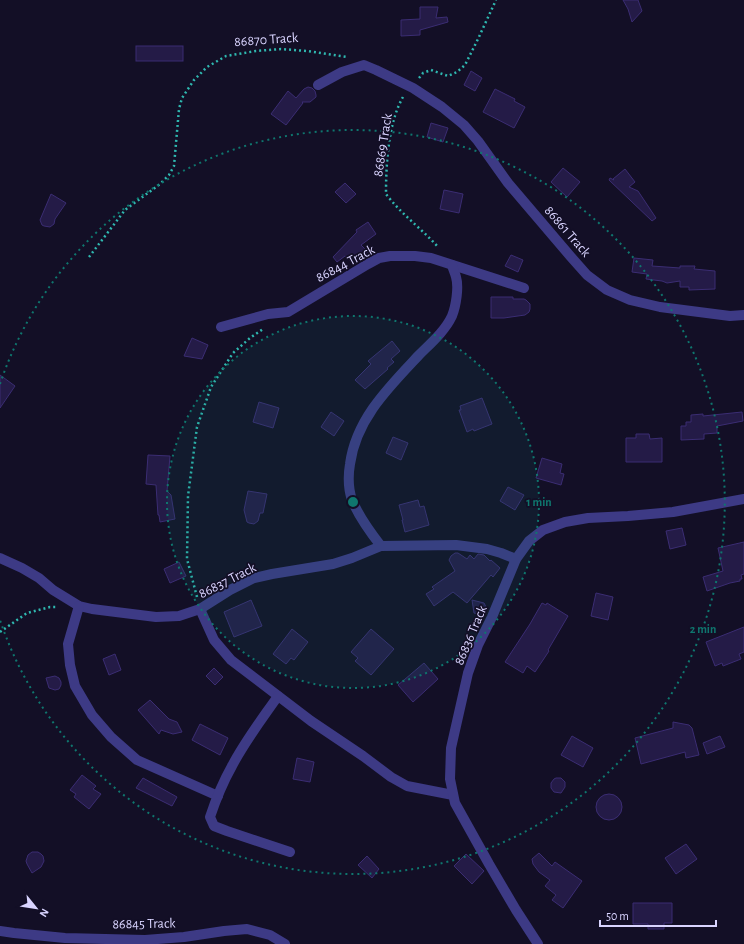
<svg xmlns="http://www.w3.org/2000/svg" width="744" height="944" font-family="'Alegreya Sans',sans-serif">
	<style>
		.building { fill: #241b47; stroke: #3b2d73 }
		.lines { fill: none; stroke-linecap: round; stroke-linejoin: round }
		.path { stroke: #2fb8b0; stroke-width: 2.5; stroke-dasharray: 2 3; stroke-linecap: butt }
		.street { stroke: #3d3a85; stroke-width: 10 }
		.ring { fill: none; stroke: #0f766e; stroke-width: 2; stroke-dasharray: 2 4 }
		.labels { text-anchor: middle; stroke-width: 3.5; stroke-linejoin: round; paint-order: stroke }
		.street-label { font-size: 14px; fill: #d9d4ff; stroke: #130f26 }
		.centre { fill: #0f766e; stroke: #130f26; stroke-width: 2 }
		.ring-label { font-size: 12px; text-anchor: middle; font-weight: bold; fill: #0f766e; stroke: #130f26; stroke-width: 3.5; stroke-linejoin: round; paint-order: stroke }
	</style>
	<rect width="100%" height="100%" fill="#130f26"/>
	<g class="building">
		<path d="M623,0H638L642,11L632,22L628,9Z"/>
		<path d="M420,7H438L436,18L447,17L448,22L420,30V35L401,36V20L420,19Z"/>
		<rect x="136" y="46" width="47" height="15"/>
		<path d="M471,71L482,78L475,91L464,85Z"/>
		<path d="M308,87L312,88L315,91L316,95V97L310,102H302L303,103L286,125L271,114L288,91L296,98L304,89Z"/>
		<path d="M495,89L515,99L514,101L525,107L514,128L483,112Z"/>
		<path d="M431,123L448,128L443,142L427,137Z"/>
		<path d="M563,168L580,182L567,197L551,182Z"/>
		<path d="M625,169L635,182L629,187L638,191L656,218L652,221L609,180L610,178L614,180L613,179Z"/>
		<path d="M345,183L356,194L346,203L335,192Z"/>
		<path d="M444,190L463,194L459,213L440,209Z"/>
		<path d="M51,194L66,203L55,219L54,224L50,227L44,226L42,225L40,220Z"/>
		<path d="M368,222L376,234L361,245L368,252L354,265L345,256L337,262L333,257L357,232L356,230Z"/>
		<path d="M511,255L523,260L518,272L505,266Z"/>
		<path d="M634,258L653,260L652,266L680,268V266H695L694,269L715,271V289L689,290V287H680V281L667,283L662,281L646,279L647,274L632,272Z"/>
		<path d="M491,297H513V299H524L526,300L530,304V309L529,312L525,315L504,318H491Z"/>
		<path d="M192,338L208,345L202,359L184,356Z"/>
		<path d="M392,341L400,351L391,359L394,362L387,368L388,369L365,389L355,380L371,364L368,361Z"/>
		<path d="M0,375L15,386L0,408Z"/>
		<path d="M482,398L492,424L474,431L473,429L467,432L459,410H461L460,406Z"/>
		<path d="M259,402L279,408L273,428L253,422Z"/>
		<path d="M331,412L344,421L334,436L321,427Z"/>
		<path d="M742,412L743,421L717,426V433L704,434V439L681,440V426H686V422H691V415L703,414V416Z"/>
		<path d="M636,434H649L650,439L662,438V462H626V438H636Z"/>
		<path d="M393,437L408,443L401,460L386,453Z"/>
		<path d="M148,455L170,456L167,491L171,495L175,519L160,522L159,515H158L156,485L146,484Z"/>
		<path d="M542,458L562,464L560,473L564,474L561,485L536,478Z"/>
		<path d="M508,487L524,495L515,510L500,501Z"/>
		<path d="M248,491L267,494L263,513H260L258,521L254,524L249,523L247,522L244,510Z"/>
		<path d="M418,500L420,507L424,506L429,525L405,532L402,520H403L399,505Z"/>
		<path d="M682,528L686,545L670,549L666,531Z"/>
		<path d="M744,542V574L741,575L742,579H740V581L730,583L707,591L703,577L723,571L718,548Z"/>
		<path d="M455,553H458L467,559L470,555L474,559L478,554L484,555L490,561L491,560L500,568L493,577L491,575L467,603L453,592L434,606L426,594L434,589L432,587L455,571L449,560L451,556Z"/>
		<path d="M179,562L186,576L170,583L164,569Z"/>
		<path d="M596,593L613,597L608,620L591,616Z"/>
		<path d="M251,600L262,626L234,637L224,612Z"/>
		<path d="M472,600L484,603L487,609L482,615L474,613Z"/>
		<path d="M542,603L546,605L547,603L568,616L548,650L549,651L535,672L527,666L523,673L505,662L530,624Z"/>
		<path d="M744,627V652L739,654L741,659L723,666L722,663L715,666L706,642Z"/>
		<path d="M292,629L308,642L294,660L291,658L286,664L273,654Z"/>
		<path d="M371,629L394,649L371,675L355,661L358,658L351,652Z"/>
		<path d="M115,654L121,670L109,675L103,659Z"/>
		<path d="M424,663L438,679L413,702L398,685Z"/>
		<path d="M214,668L223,677L215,685L206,676Z"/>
		<path d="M55,676L59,678L61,682V685L59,689L55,690L49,688L46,678Z"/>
		<path d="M150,700L169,719L177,722L182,732L173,734L161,730L159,734L138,710Z"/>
		<path d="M673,722L689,725L692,728L699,755L686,758L685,752L641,764L635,738L673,728Z"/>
		<path d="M200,724L228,738L220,755L192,740Z"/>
		<path d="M572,736L593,748L583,767L561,755Z"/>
		<path d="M720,736L725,747L707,754L703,743Z"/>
		<path d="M297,758L314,762L310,782L293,779Z"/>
		<path d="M82,775L96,786L93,789L101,794L89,809L74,797L76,794L70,790Z"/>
		<path d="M143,778L177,797L172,806L136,788Z"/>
		<path d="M556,778H561L565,782V787L561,793L554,792L551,788V783L554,779Z"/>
		<circle cx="609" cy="807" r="13"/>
		<path d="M686,844L697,859L676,874L665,858Z"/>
		<path d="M32,852H38L41,854L43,856L44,861L41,867L32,873L27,864L26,861L28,855Z"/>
		<path d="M539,853L552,866L555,862L582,881L563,908L552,900L556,895L545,886L550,880L539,872L533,864L532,859Z"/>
		<path d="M466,854L484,871L472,884L454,866Z"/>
		<path d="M367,856L379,869L372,878L358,865Z"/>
		<path d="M633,903H672V923H664V929H648V924H633Z"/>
	</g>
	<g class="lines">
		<g class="path">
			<path d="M419,78L423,73L431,70L448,76L457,72L465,65L478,39L496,0"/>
			<path d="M403,97C388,123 386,165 386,194C401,214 421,228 438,247"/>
			<path d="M89,257L125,210L160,184L169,175L174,166L179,109L182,98L194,80L207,67L226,56L256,51L281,49L307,51L347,57"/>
			<path d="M197,597L187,559L188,496L197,427L211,387L233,353L250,338L263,329"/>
			<path d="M0,632L27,613L50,607H56"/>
		</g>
		<g class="street">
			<path d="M318,85L342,72L364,65L376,70L413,88L442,107L464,125L478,141L508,183L571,257L587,275L607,290L630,300L660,307L730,316L744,315"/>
			<path d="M221,327L268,314L288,312L368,264L379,258L390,256H415L431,258L524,288"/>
			<path d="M381,546C370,532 359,517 352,500C348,488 348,476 350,464C356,419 389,387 419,355C431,343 445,331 452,316C456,306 459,287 456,277C455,273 453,269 452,265"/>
			<path d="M0,558L22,568L39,578L53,590L79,606L92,609L156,617L179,616L200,609L230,590L254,578L272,574L333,564L352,558L381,546L456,545L487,549L501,553L516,559"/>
			<path d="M79,606L68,644L70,665L75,686L92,715L111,737L137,760L218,796"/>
			<path d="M200,609L214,640L231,660L311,721L363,756L391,777L407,786L453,795"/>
			<path d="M278,696C262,719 245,741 232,766C223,782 216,799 210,817L214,826L227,831L290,852"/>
			<path d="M0,931L14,933L65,938L145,940L184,937L224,931L247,929L270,935L285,944"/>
			<path d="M538,944L516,910L489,864L455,803L450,779L451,748L468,673L478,645L492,617L516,559L529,541L543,530L565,522L588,518L628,516L673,512L744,499"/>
		</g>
	</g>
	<circle cx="353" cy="502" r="186" fill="#0f766e" fill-opacity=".12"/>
	<g class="ring">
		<circle cx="353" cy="502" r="186"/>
		<path d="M0 384A372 372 0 1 1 0 620"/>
	</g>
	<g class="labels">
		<g class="street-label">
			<text transform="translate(266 39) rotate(-4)" y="5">86870 Track</text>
			<text transform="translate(382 145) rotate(-81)" y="5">86869 Track</text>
			<text transform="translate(568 231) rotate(49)" y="5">86861 Track</text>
			<text transform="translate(345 263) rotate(-28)" y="5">86844 Track</text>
			<text transform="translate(227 580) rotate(-27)" y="5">86837 Track</text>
			<text transform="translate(470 635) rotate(-67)" y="5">86836 Track</text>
			<text transform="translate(144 923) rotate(-1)" y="5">86845 Track</text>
		</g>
	</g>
	<circle cx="353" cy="502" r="6" class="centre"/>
	<g class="ring-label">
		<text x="539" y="506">1 min</text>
		<text x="703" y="633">2 min</text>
	</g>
	<g transform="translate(36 908) rotate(120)" stroke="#130f26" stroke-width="3" paint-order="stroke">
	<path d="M0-3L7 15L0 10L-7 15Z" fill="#d9d4ff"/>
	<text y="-6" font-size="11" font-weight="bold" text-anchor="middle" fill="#d9d4ff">N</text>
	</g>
	<path d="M600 920v6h116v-6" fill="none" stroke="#d9d4ff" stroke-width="2"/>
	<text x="606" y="920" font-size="12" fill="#d9d4ff" stroke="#130f26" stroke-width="3" paint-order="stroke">50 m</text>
</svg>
